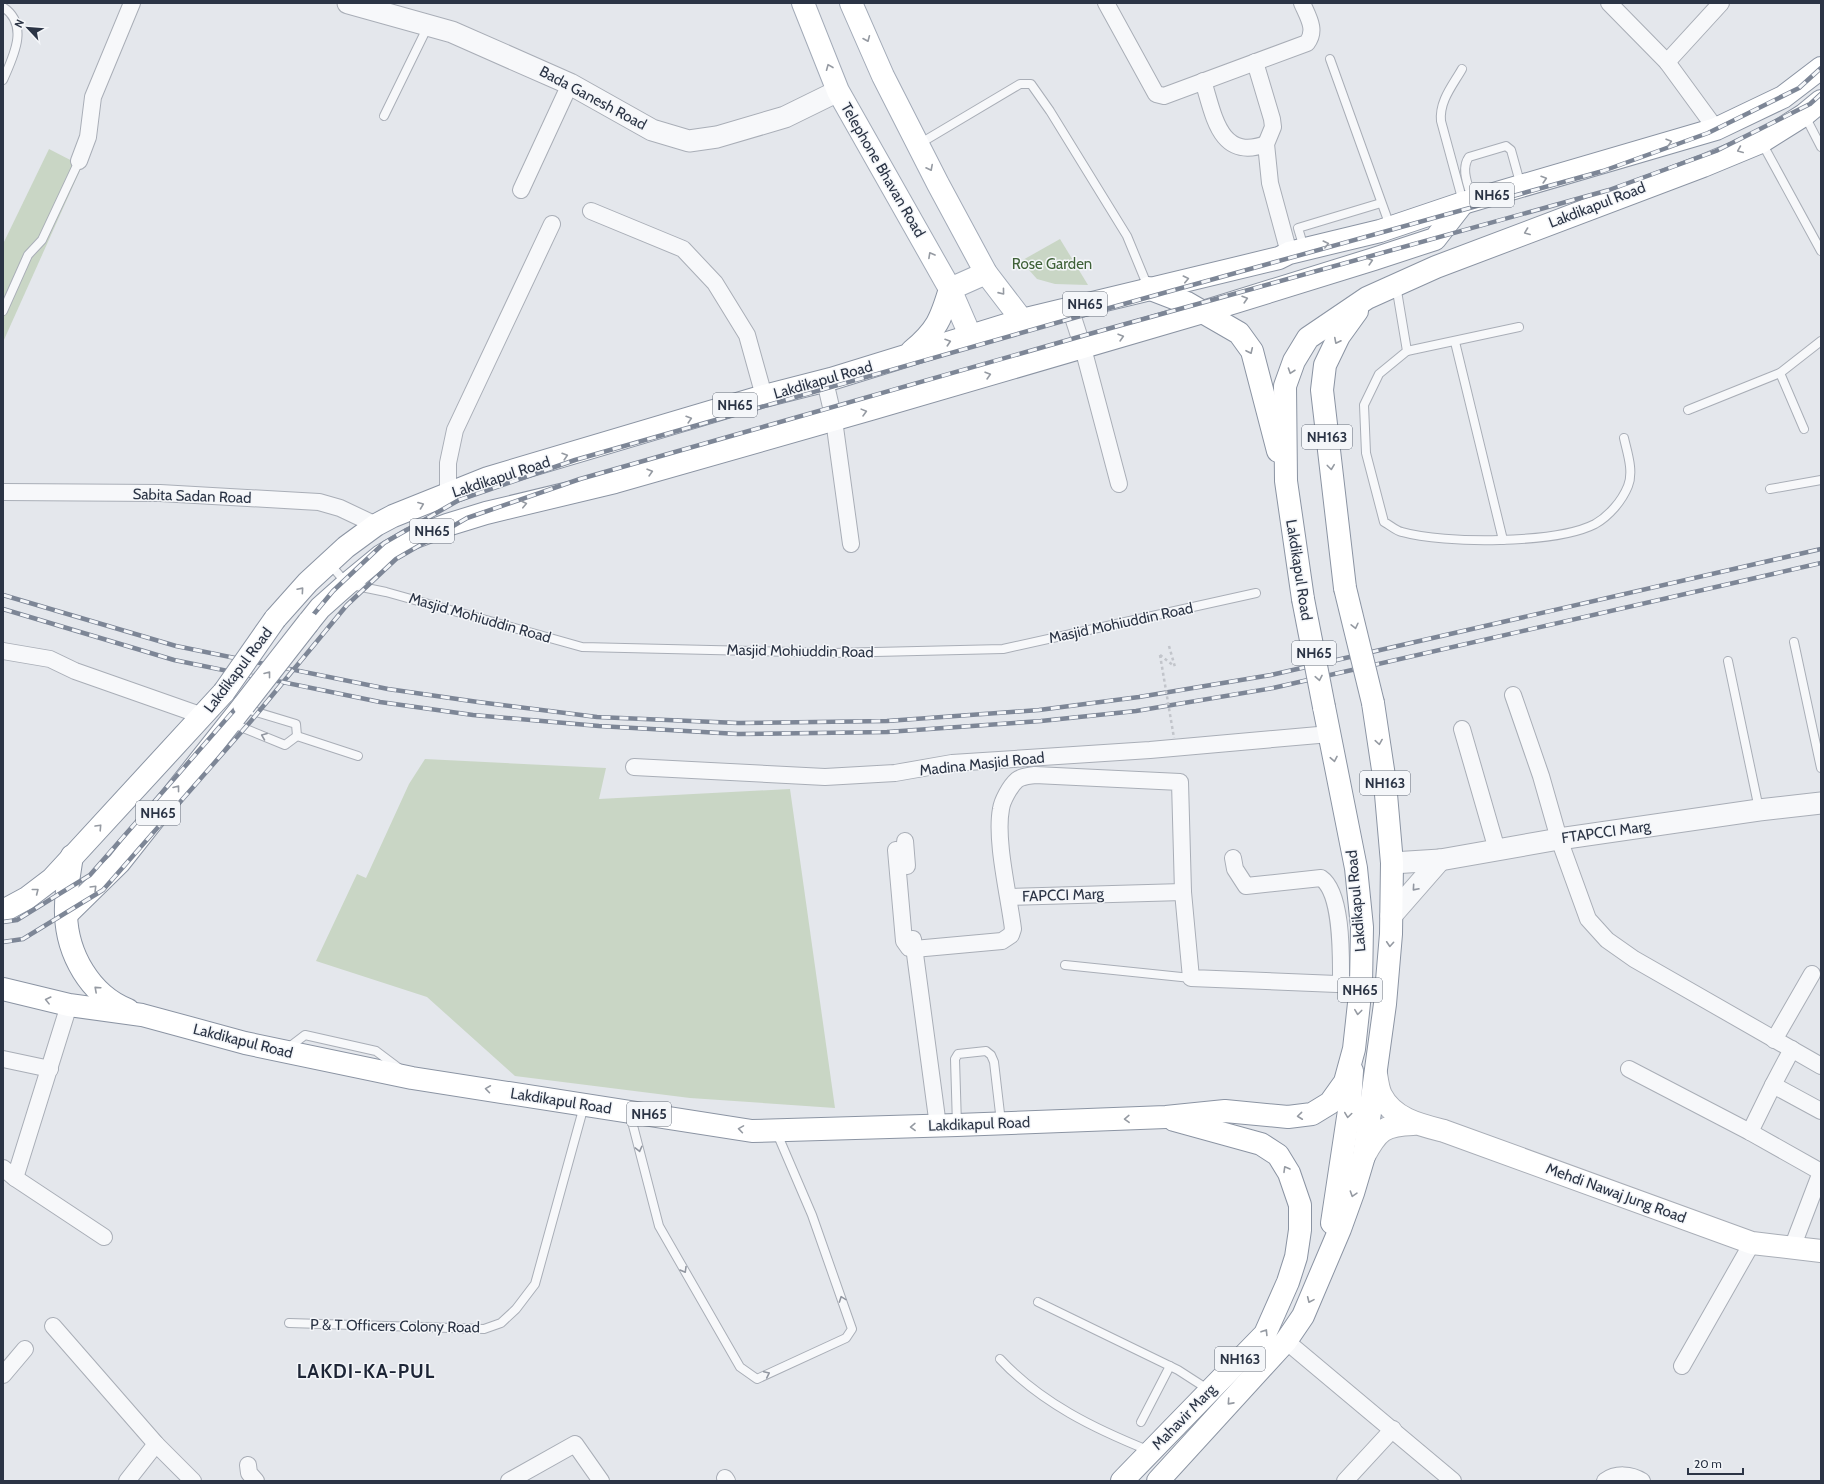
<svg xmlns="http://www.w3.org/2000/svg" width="1824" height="1484" font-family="Cabin,sans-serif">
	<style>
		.green { fill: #c9d6c5 }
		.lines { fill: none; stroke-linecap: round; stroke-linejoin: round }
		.service-casing { stroke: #a9aeb7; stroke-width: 10 }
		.minor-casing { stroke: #a9aeb7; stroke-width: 18 }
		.tertiary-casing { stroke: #a9aeb7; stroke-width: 23 }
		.secondary-casing { stroke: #a9aeb7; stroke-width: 24 }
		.primary-casing { stroke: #a3abb8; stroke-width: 24 }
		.trunk-casing { stroke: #8b94a3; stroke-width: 24 }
		.path { stroke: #c2c5cb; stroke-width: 2.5; stroke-dasharray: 3 3; stroke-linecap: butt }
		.service { stroke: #f7f8fa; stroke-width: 8 }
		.minor { stroke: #f7f8fa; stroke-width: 16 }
		.tertiary { stroke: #f7f8fa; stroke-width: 21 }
		.secondary { stroke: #fff; stroke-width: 22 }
		.primary { stroke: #fff; stroke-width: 22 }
		.trunk { stroke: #fff; stroke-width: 22 }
		.rail-casing { stroke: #7d8696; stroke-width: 4.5 }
		.rail { stroke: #f4f6f9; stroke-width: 3; stroke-dasharray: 9; stroke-linecap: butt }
		.trunk-bridge-casing { stroke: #8b94a3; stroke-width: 24; stroke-linecap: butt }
		.path-bridge { stroke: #c2c5cb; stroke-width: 2.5; stroke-dasharray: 3 3; stroke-linecap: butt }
		.trunk-bridge { stroke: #fff; stroke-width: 22 }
		.oneway { stroke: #959aa2 }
		.oneway2 { stroke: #9196a0 }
		.labels { text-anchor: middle; stroke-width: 3; stroke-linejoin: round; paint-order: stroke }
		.shield { fill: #f4f6f9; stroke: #676e7b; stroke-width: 1 }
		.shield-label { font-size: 14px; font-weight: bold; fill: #2b3445 }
		.street-label { font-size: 15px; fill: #2b3445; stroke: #f4f6f9 }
		.park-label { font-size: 15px; fill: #3f6138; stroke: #f4f6f9 }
		.district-label { font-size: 19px; font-weight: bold; letter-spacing: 1px; fill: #1d2536; stroke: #f4f6f9 }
	</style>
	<rect width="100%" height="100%" fill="#e4e7ec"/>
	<g class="green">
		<path d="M49,149L82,166L3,342V244Z"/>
		<path d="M1060,239L1088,285L1055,284L1037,279L1021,261Z"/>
		<path d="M425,759L606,768L599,799L790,789L835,1108L690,1098L515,1076L427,997L316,961L357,874L366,878L409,784Z"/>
	</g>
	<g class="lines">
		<g class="service-casing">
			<g id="service">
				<path d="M3,7C30,25 13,57 3,80"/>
				<path d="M1330,59L1390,226"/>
				<path d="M1462,69C1453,85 1439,101 1441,121L1463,202"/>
				<path d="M384,116L428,26"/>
				<path d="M1805,116L1821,147"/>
				<path d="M1762,143L1821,251"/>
				<path d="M919,144L1020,84H1031L1050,111L1127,236L1148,287"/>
				<path d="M1472,199C1469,187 1460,169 1469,157L1506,146L1511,150L1521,186"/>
				<path d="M1304,248L1298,228L1381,203"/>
				<path d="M1396,285L1407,351L1379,374L1364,405L1366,453L1384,522C1390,525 1396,531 1402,532C1444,544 1556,544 1595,524C1609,516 1622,501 1628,486C1634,471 1627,452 1624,438"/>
				<path d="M3,311L28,255L42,240L79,161"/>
				<path d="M1455,342L1503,540"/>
				<path d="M1407,351L1519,327"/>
				<path d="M1780,373L1804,429"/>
				<path d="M1688,410L1780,373L1821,341"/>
				<path d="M1770,489L1821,480"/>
				<path d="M329,563L347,584L386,592L582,647L832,653L1003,649L1256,593"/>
				<path d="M1794,642L1821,768"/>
				<path d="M1728,661L1759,809"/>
				<path d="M243,708L296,724L297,736"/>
				<path d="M231,723L285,745L297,736"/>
				<path d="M297,736L358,756"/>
				<path d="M1065,965L1191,978"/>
				<path d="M288,1048L305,1035L376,1051L400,1069"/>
				<path d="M630,1114L659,1226L740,1367L757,1379L846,1338L852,1329L812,1215L776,1131"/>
				<path d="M957,1125L955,1059L958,1054L986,1051L991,1055L994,1062L1001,1122"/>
				<path d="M1038,1302L1178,1370L1209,1390"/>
				<path d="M289,1323L484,1329L501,1323L516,1309L535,1284L584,1106"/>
				<path d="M1000,1359C1041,1403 1095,1429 1150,1451"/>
				<path d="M1141,1422L1170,1366"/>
			</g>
		</g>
		<g class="minor-casing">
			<g id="minor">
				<path d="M1106,3L1156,94L1164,96L1307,43C1317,30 1308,17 1302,3"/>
				<path d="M1609,3L1667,62L1716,129"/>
				<path d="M1255,62L1272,119L1273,127L1266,144L1270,183L1289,253"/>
				<path d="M1667,62L1721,3"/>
				<path d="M1203,81C1214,115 1219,161 1266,144"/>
				<path d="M79,161L88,137L93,97L132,3"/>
				<path d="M521,190L570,84"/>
				<path d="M591,211L683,249L715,283L747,335L764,396"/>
				<path d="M1070,308L1083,348L1119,484"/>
				<path d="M825,381L834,420L851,544"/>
				<path d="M3,492L160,493L319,502L340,508L376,525"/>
				<path d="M448,494V463L455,430L552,224"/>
				<path d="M3,651L50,659L75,671L203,716"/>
				<path d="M1513,695L1541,776L1559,839L1588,919L1607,940L1634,959L1821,1066"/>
				<path d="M1462,729L1497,850"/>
				<path d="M634,767L825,777L895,773L952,763L1150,750L1330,734"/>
				<path d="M905,841L907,866"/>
				<path d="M896,850L904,941L909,948L914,949L1002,941L1011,935L1013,929C1009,896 995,840 1001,809C1002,801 1010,786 1017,780C1022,776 1029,776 1035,775L1180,782L1183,892L1191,978L1361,985"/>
				<path d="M1233,858L1235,869L1246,886L1321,878C1343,893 1341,959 1341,984"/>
				<path d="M1009,897L1183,892"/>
				<path d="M913,939L938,1126"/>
				<path d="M1774,1040L1812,974"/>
				<path d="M3,1059L50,1069"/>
				<path d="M1629,1069L1750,1132L1821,1172"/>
				<path d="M1773,1085L1792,1049"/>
				<path d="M1750,1132L1773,1085L1821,1111"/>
				<path d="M3,1168L15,1178L69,1005"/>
				<path d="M15,1178L104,1237"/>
				<path d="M1792,1248L1821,1172"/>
				<path d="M53,1326L156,1444L193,1481"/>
				<path d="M1286,1341L1453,1481"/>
				<path d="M1682,1366L1752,1243"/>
				<path d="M3,1375L25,1349"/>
				<path d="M248,1465L249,1473L256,1481"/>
				<path d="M725,1478L727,1481"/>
				<path d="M127,1481L156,1444"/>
				<path d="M509,1481L575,1444L601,1481"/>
				<path d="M1345,1481L1393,1429"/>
				<path d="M1605,1481C1616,1473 1631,1474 1642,1481"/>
			</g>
		</g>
		<g class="tertiary-casing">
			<g id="tertiary">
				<path d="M348,3L452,32L570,84L652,130L689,141L717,137L785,117L838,91"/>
				<path d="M1392,863L1440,860L1559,839L1759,810L1821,803"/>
				<path d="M1391,916L1440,860"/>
			</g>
		</g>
		<g class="secondary-casing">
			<g id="secondary">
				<path d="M1376,1074C1377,1080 1378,1089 1381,1095C1393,1119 1420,1125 1444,1131L1752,1243L1821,1251"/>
				<path d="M1364,1156C1378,1130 1384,1125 1413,1124"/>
			</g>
		</g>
		<g class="primary-casing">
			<g id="primary">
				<path d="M803,3L838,91L950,289L970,335"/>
				<path d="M851,3L883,76L938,184L986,273L1022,320"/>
				<path d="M950,289L986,273"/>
			</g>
		</g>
		<g class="trunk-casing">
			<g id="trunk">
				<path d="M1148,288L1187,303L1239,333L1252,351L1278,451"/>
				<path d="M912,351C937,330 941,319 950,289"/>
				<path d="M1345,588L1322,390L1325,365L1339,336L1357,311"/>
				<path d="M1303,599L1286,481L1285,386L1294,361L1308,338L1367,298L1436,267L1703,166L1761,142L1804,115L1821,101"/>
				<path d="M275,619L308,582L346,547L376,525L393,516L488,478L764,396L831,379L1022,320L1279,258L1289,253L1380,231L1463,203L1716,129L1783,97L1821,68"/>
				<path d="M308,623L320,608L347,584L381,556L410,539L447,525L486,513L615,482L871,409L1203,312L1374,259L1435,239L1463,203"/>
				<path d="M72,856C69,875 65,895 66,914C67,954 90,995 128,1010"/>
				<path d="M3,911L27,898L52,879L224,692"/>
				<path d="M66,915L119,863L244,705"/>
				<path d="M3,989L69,1005L142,1015L245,1043L412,1078L752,1131L957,1125L1166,1117L1225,1111L1288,1117L1312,1114L1330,1103L1345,1082L1354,1049L1361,985L1362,927L1356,868L1324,707"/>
				<path d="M1332,1223L1350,1104L1352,1071"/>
				<path d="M1122,1481L1265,1334L1288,1282L1296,1257L1300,1230V1205L1289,1173L1278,1155L1261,1144L1174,1120"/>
				<path d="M1158,1481L1286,1341L1303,1316L1340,1229L1353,1193L1364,1156L1385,1004L1391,934L1392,863L1385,783L1373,703"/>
			</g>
		</g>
		<g class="path">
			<path d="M1169,646L1175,667"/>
			<path d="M1160,655L1174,666"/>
		</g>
		<use href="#service" class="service"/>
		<use href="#minor" class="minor"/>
		<use href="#tertiary" class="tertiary"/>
		<use href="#secondary" class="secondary"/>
		<use href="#primary" class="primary"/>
		<use href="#trunk" class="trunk"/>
		<g class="rail-casing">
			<g id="rail">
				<path d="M3,595L176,646L388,689L478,702L597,717L738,723L887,721L1039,710L1139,697L1271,675L1821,549"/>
				<path d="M3,609L174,660L380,702L473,715L599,726L738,734L887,732L1041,721L1136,711L1273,688L1821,563"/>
				<path d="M3,922L17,920L90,875L236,708L333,591L384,543L459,500L575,460L1077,317L1603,171L1708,133L1799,88L1821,68"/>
				<path d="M3,942L23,939L103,890L251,721L347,605L396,559L467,518L580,479L1082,336L1609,190L1716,151L1810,104L1821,94"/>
			</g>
		</g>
		<use href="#rail" class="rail"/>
		<g class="trunk-bridge-casing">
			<g id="trunk-bridge">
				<path d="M1345,588L1373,703"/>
				<path d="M1303,599L1324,707"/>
				<path d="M224,692L275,619"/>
				<path d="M244,705L308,623"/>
			</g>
		</g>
		<path class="path-bridge" d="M1160,655L1174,738"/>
		<use href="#trunk-bridge" class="trunk-bridge"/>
	</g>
	<defs><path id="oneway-chevron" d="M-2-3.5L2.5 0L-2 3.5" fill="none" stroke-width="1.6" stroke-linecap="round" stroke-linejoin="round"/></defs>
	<g class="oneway">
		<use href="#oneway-chevron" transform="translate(867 39) rotate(67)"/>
		<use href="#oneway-chevron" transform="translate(829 67) rotate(-112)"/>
		<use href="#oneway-chevron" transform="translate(1669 142) rotate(-16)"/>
		<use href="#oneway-chevron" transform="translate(1740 150) rotate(157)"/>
		<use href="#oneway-chevron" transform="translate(930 168) rotate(63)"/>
		<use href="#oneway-chevron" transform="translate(1544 179) rotate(-17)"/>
		<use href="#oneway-chevron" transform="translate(1527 232) rotate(159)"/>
		<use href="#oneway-chevron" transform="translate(1326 244) rotate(-14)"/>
		<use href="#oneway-chevron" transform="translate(931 255) rotate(-119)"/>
		<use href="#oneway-chevron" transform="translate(1370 261) rotate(-17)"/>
		<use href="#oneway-chevron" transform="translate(1186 279) rotate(-13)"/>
		<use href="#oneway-chevron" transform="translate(1002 292) rotate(51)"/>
		<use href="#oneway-chevron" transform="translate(1245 299) rotate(-17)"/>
		<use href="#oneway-chevron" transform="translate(1121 337) rotate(-16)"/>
		<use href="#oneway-chevron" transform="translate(1337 341) rotate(117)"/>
		<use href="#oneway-chevron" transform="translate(948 342) rotate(-18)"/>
		<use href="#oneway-chevron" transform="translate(1250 351) rotate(65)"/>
		<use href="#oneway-chevron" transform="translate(1291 371) rotate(109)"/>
		<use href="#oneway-chevron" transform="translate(988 375) rotate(-16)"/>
		<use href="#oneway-chevron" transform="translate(864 412) rotate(-15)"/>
		<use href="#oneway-chevron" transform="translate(689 419) rotate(-17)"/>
		<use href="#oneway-chevron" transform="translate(565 456) rotate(-17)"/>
		<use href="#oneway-chevron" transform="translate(1331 467) rotate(83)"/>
		<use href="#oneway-chevron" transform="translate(650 472) rotate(-16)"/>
		<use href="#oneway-chevron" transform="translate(524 504) rotate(-13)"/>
		<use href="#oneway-chevron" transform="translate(421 505) rotate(-21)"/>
		<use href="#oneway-chevron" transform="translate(301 590) rotate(-49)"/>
		<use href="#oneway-chevron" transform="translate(1355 626) rotate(77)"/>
		<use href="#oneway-chevron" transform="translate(268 674) rotate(-52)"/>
		<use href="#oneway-chevron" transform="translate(1319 678) rotate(79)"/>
		<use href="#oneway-chevron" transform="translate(1379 742) rotate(81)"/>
		<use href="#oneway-chevron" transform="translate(1334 759) rotate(79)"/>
		<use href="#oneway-chevron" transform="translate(177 788) rotate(-52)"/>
		<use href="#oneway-chevron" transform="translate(99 827) rotate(-47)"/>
		<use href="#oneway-chevron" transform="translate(94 888) rotate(-45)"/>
		<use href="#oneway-chevron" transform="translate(36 891) rotate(-38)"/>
		<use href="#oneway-chevron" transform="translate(1390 944) rotate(94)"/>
		<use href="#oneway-chevron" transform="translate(97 989) rotate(-138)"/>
		<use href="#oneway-chevron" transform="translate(48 1000) rotate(-166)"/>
		<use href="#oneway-chevron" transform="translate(1358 1012) rotate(97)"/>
		<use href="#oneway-chevron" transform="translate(488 1089) rotate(-172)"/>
		<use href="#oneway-chevron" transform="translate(1348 1115) rotate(98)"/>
		<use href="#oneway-chevron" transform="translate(1300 1116) rotate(174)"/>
		<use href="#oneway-chevron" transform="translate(1127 1119) rotate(178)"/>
		<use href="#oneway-chevron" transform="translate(913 1127) rotate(179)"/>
		<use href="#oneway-chevron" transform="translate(741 1129) rotate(-171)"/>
		<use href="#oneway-chevron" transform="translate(1286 1169) rotate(-120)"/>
		<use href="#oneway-chevron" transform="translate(1353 1194) rotate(108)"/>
		<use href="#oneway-chevron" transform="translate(1310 1300) rotate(114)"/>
		<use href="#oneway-chevron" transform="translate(1265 1332) rotate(-58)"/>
		<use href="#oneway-chevron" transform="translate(1230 1402) rotate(132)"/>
	</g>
	<g class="oneway2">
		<use href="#oneway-chevron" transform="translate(264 736) rotate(-158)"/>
		<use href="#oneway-chevron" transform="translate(1415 888) rotate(131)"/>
		<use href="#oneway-chevron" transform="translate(639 1149) rotate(76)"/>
		<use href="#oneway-chevron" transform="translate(684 1270) rotate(60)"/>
		<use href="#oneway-chevron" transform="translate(842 1299) rotate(-110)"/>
		<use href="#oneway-chevron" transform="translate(767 1374) rotate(-25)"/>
	</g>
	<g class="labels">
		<g class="shield">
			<rect x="1470" y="183" width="44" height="24" rx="3"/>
			<rect x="1063" y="292" width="44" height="24" rx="3"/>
			<rect x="713" y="393" width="44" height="24" rx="3"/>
			<rect x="1302" y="425" width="50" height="24" rx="3"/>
			<rect x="410" y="519" width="44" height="24" rx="3"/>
			<rect x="1292" y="641" width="44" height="24" rx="3"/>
			<rect x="1360" y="771" width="50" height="24" rx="3"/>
			<rect x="136" y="801" width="44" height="24" rx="3"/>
			<rect x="1338" y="978" width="44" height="24" rx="3"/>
			<rect x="627" y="1102" width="44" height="24" rx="3"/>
			<rect x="1215" y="1347" width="50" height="24" rx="3"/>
		</g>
		<g class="shield-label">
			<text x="1492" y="200">NH65</text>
			<text x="1085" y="309">NH65</text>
			<text x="735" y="410">NH65</text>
			<text x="1327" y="442">NH163</text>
			<text x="432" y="536">NH65</text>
			<text x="1314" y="658">NH65</text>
			<text x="1385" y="788">NH163</text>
			<text x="158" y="818">NH65</text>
			<text x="1360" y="995">NH65</text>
			<text x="649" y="1119">NH65</text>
			<text x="1240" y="1364">NH163</text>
		</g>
		<g class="street-label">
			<text transform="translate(593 98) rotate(28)" y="5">Bada Ganesh Road</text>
			<text transform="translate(883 170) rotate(60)" y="5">Telephone Bhavan Road</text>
			<text transform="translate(1597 205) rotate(-21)" y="5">Lakdikapul Road</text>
			<text transform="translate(823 380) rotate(-16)" y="5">Lakdikapul Road</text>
			<text transform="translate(501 477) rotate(-18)" y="5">Lakdikapul Road</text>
			<text transform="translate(192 496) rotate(2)" y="5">Sabita Sadan Road</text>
			<text transform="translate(1299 570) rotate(81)" y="5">Lakdikapul Road</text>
			<text transform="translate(480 618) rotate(16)" y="5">Masjid Mohiuddin Road</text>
			<text transform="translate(1121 623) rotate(-12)" y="5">Masjid Mohiuddin Road</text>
			<text transform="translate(800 651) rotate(1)" y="5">Masjid Mohiuddin Road</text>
			<text transform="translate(238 670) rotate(-53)" y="5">Lakdikapul Road</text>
			<text transform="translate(982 764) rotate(-6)" y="5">Madina Masjid Road</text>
			<text transform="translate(1606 832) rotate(-8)" y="5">FTAPCCI Marg</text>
			<text transform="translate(1063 895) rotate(-2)" y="5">FAPCCI Marg</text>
			<text transform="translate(1356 901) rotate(-95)" y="5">Lakdikapul Road</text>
			<text transform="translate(243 1041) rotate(14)" y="5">Lakdikapul Road</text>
			<text transform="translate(561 1101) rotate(9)" y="5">Lakdikapul Road</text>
			<text transform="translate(979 1124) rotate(-2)" y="5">Lakdikapul Road</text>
			<text transform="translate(1616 1193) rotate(20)" y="5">Mehdi Nawaj Jung Road</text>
			<text transform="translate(395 1326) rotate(1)" y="5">P &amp; T Officers Colony Road</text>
			<text transform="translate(1184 1417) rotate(-46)" y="5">Mahavir Marg</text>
		</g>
		<g class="park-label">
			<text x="1052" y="269">Rose Garden</text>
		</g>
		<g class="district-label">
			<text x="366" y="1378">LAKDI-KA-PUL</text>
		</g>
	</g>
	<rect width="1824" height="1484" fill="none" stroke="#2b3445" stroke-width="8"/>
	<g transform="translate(28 28) rotate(296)" stroke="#f4f6f9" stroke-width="3" paint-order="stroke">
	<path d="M0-3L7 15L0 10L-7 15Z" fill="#2b3445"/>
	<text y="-6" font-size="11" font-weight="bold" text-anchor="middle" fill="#2b3445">N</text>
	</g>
	<path d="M1688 1468v6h55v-6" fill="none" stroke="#2b3445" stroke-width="2"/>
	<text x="1694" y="1468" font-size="12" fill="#2b3445" stroke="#f4f6f9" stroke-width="3" paint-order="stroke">20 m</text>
</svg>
